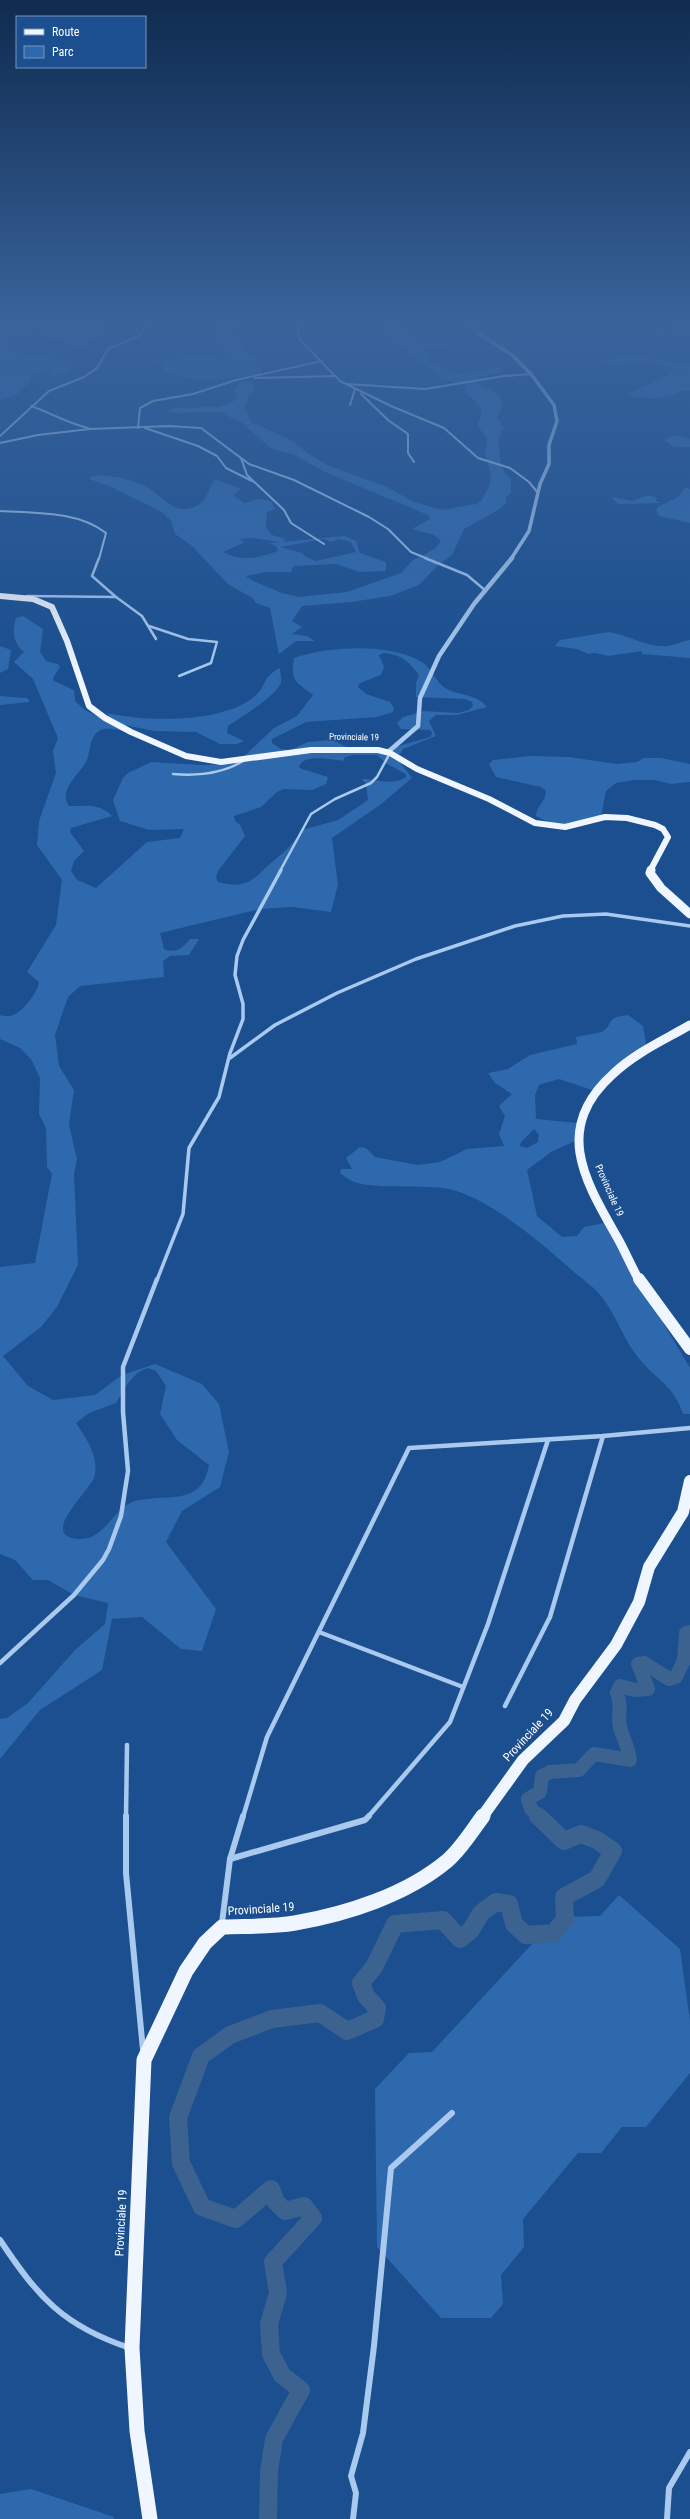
<svg xmlns="http://www.w3.org/2000/svg" width="690" height="2519" font-family="'Roboto Condensed',sans-serif">
	<style>
		.green { fill: #2e69ad; fill-rule: evenodd }
		.lines { fill: none; stroke-linecap: round; stroke-linejoin: round }
		.river-far1 { stroke: #3c6290; stroke-width: 14 }
		.river { stroke: #3c6290; stroke-width: 18 }
		.minor-far4 { stroke: #a9c9ee; stroke-width: 2 }
		.minor-far3 { stroke: #a9c9ee; stroke-width: 2.5 }
		.minor-far2 { stroke: #a9c9ee; stroke-width: 3.5 }
		.minor-far1 { stroke: #a9c9ee; stroke-width: 4.5 }
		.minor { stroke: #a9c9ee; stroke-width: 6 }
		.tertiary-far1 { stroke: #a9c9ee; stroke-width: 3.5 }
		.tertiary { stroke: #a9c9ee; stroke-width: 4.5 }
		.primary-far3 { stroke: #f0f6ff; stroke-width: 6 }
		.primary-far2 { stroke: #f0f6ff; stroke-width: 9 }
		.primary-far1 { stroke: #f0f6ff; stroke-width: 12 }
		.primary { stroke: #f0f6ff; stroke-width: 15 }
		.labels { text-anchor: middle; stroke-width: 3; stroke-linejoin: round; paint-order: stroke }
		.far-street-label { font-size: 9px; fill: #fff; stroke: #1b4f8f }
		.street-label { font-size: 10px; fill: #fff; stroke: #1b4f8f }
		.near-street-label { font-size: 12px; fill: #fff; stroke: #1b4f8f }
	</style>
	<rect width="100%" height="100%" fill="#1b4f8f"/>
	<g class="green">
		<path d="M8,320H124V324L106,326L103,330L110,333L89,341L86,348H72L70,343L47,337L42,333C29,334 20,335 9,343L8,349L23,354L72,361L69,373L51,377V371L45,369L32,375L28,383L16,395L0,400V329Z"/>
		<path d="M225,320H238L237,325L247,329L233,334L248,352V357L262,360L254,365L262,369L260,374L198,381L164,371L165,366L152,362L201,355L220,359L230,357L231,353L222,348L213,332Z"/>
		<path d="M369,320H393L419,343L446,344L449,349L447,350L430,347L420,348L425,351L426,358L452,372L460,374L496,367L504,371L472,380C487,392 513,391 497,418L504,428L498,439C501,453 498,471 511,478V493L506,497V503L500,509L464,529L452,555L437,566L419,585L390,596L351,602L302,606L292,621L302,627L292,634L307,636L315,641H296L279,654L270,608L256,603L253,598L229,585L191,545L175,534L171,521L162,512L107,485L89,479C95,470 134,480 143,485C162,494 172,517 196,506C208,501 208,488 215,479L241,489L233,495L244,503L260,499L271,501L275,509L267,512L266,527L272,535L286,539L283,542L345,536L356,541L360,553L386,562V571L359,572L336,564L293,566L291,572H266L246,576L251,580L282,593L299,597L347,592L401,573L413,560L435,549L441,541L434,535L412,529L430,519L428,515L323,471L295,455L272,449L242,423L220,412L173,413L168,410L174,408L218,407L233,402L237,395L233,389L240,383L248,381L254,385V392L249,395L245,407L251,422L291,440L309,454L327,465L387,487L414,502L442,510L476,504L481,501L489,487L491,475L485,454L487,439L477,425C487,410 479,402 465,393L466,386L442,378L396,342L384,337L390,334L380,331L382,329L379,324L380,322ZM252,538L280,542L269,543L276,546L278,551C259,558 241,562 223,552L245,542L239,539ZM324,539L331,542L339,539L351,542L356,552L316,561L306,557L302,553L280,547Z"/>
		<path d="M662,321L690,326V338H662L640,329L664,330L669,333L677,331L669,326L659,324Z"/>
		<path d="M632,355L690,364V391H679C671,401 642,398 629,396L628,394L670,374L674,368L644,362L617,365L593,362Z"/>
		<path d="M679,436L690,439V447H675L665,441V438Z"/>
		<path d="M685,487L690,489V523L659,516L656,510L658,507L678,497Z"/>
		<path d="M648,495L657,498L656,501L662,503L618,504L611,497L633,501Z"/>
		<path d="M23,616L43,629L40,652L46,661L58,664L60,667L53,678L54,681L74,690L75,701L85,710L129,732C121,731 106,726 99,731C89,738 91,750 87,760C81,773 57,790 69,806C86,806 100,803 112,816L71,828L70,832L84,851L74,861L71,871L77,880L96,888L147,842L180,838L184,829L149,830L120,821L113,800L123,778L128,773L151,762L202,765L236,764L274,728L297,716L313,695C296,681 290,682 294,658C330,646 389,643 422,662C432,668 436,684 447,689C461,696 477,694 487,707L457,715H436L429,721L436,736L403,749L401,753L395,756L412,778L380,805L332,838L338,885L331,912L292,907L260,909L160,933L164,949C177,954 182,948 190,939H199L189,955L170,956L163,961L164,977L80,986L68,997L55,1035L59,1066L74,1090L69,1125L77,1159L74,1174L78,1265L57,1307L41,1327L3,1356L28,1386L53,1400L95,1395L122,1375L155,1364L202,1384L219,1404L229,1452L220,1487L182,1511L166,1542L216,1609L202,1651L181,1649L142,1617L112,1619L102,1670L40,1710L0,1759V1719L7,1718L28,1703L75,1650L105,1624L108,1603L74,1595L48,1580H33L15,1560L0,1554V1267L35,1263L52,1174L47,1167L46,1128L39,1114L40,1078L31,1059L20,1048L0,1039V1015C4,1016 9,1017 13,1015C23,1012 38,992 39,982L27,972L56,925L62,880L37,845L39,821L56,773L53,751L58,738L33,679L14,662L24,652C13,643 12,631 16,618ZM384,653C401,654 409,662 419,675L416,683V697L465,699L472,702L473,706L469,710L458,713L424,711L403,717L397,723L401,729L429,730L432,732L431,737L387,749L349,748L332,740L308,742L290,750L281,749L272,743V739L306,722L377,717L393,712L394,708L390,702L366,694L358,687L360,683L381,675L384,667L379,655ZM353,755H377L387,764L406,774V777C392,787 377,778 362,779L366,784L368,800L338,820L302,830C292,845 286,851 272,862C253,879 248,890 218,882L216,877L218,871L245,836L240,825L235,821L234,816L261,807L277,792L284,789L312,790L326,784L328,777L302,769L299,767C303,753 332,760 343,761L345,757ZM148,1368L156,1371L166,1386L160,1414L177,1440L209,1465C203,1496 185,1497 157,1498C150,1499 137,1499 130,1503C110,1513 104,1541 77,1539C38,1534 92,1490 95,1475C98,1454 87,1440 76,1423L89,1413L116,1403C124,1390 132,1372 148,1368Z"/>
		<path d="M609,632C628,635 649,648 668,646C676,645 683,641 690,640V658L642,654V651L608,656L595,653L588,654L577,649L555,646L560,640Z"/>
		<path d="M0,646L11,650L8,669L0,673Z"/>
		<path d="M280,668C280,672 282,679 281,683C275,697 241,717 228,726L227,733L244,741L237,744H220L196,732L155,731L114,723L107,713C145,722 227,724 257,694C268,683 261,678 280,668Z"/>
		<path d="M0,696L27,698L30,702L0,705Z"/>
		<path d="M531,756L569,757L617,764L637,762L644,758H661L690,764V782L671,784L654,780H635L616,783L606,791L601,816C578,824 559,829 536,816C536,806 546,802 546,791L541,787L496,777L489,764L493,760Z"/>
		<path d="M628,1015L643,1026L647,1049L595,1091L559,1079L539,1085L535,1095L536,1119L578,1123L577,1140L551,1152L527,1170L537,1216L562,1237L577,1236L584,1227L609,1222L640,1284L690,1368V1414H683C673,1385 659,1382 641,1361C624,1342 617,1316 601,1296C594,1287 583,1280 574,1272C543,1245 490,1198 449,1189C425,1184 370,1190 352,1181C348,1179 344,1176 340,1173L341,1169H352L346,1158L360,1147L366,1148L375,1157L418,1165L440,1162L467,1149L504,1146L499,1134L505,1116L499,1106L512,1094L495,1083L488,1073L508,1069L530,1055L577,1044L576,1037L602,1032C615,1023 604,1018 628,1015ZM534,1129L539,1135L538,1142L527,1148L520,1146L521,1142Z"/>
		<path d="M619,1895L680,1949L690,2021V2073L646,2127H622L601,2153H578L523,2219L524,2247L501,2275L503,2304L491,2318H441L377,2247L375,2089L409,2053L432,2052L557,1917L600,1916Z"/>
		<path d="M31,2489L114,2517V2519H0V2494Z"/>
	</g>
	<g class="lines">
		<path class="river-far1" d="M539,1817L531,1809L528,1799L540,1792L542,1776L550,1772L579,1770L594,1754L630,1760C628,1745 623,1739 620,1727C617,1715 623,1710 617,1693L620,1686L635,1690L648,1689L638,1664L644,1663L669,1679L676,1677L684,1660L686,1633L690,1632"/>
		<path class="river" d="M268,2519L269,2471L274,2439L301,2390L282,2375L271,2354L269,2324L278,2293L273,2262L313,2218L304,2206L285,2211L276,2202L271,2189L236,2219L202,2207L181,2163L178,2118L201,2056L230,2035L272,2019L320,2013L347,2031L375,2019L377,2008L366,1996L361,1983L374,1967L395,1924L443,1920L460,1939L471,1930L481,1913L496,1902L509,1904L514,1924L526,1935L554,1933L565,1919L564,1897L597,1879L613,1851L597,1840L581,1834L564,1841L538,1816"/>
		<g class="minor-far4">
			<path d="M301,320L298,332L301,341L340,381L391,406L444,428L478,458L510,468L529,482L538,493"/>
			<path d="M255,378L335,376"/>
			<path d="M347,384L425,389L504,376L531,374"/>
			<path d="M361,394L388,420L408,434V453L414,462"/>
			<path d="M350,405L355,389"/>
			<path d="M31,406C51,413 67,423 88,428"/>
			<path d="M138,428L140,408L153,401L193,394L236,380L322,361"/>
			<path d="M145,428L198,446L217,456L226,468L252,481"/>
			<path d="M0,436L49,391L84,377L97,368L108,349L139,336L150,320"/>
			<path d="M0,443L38,435L90,429L169,426L201,428L249,464L294,480L369,517L388,529L411,552L428,559"/>
			<path d="M241,458L247,475L284,510L291,523L324,544"/>
			<path d="M0,511C34,513 78,511 106,533L99,559"/>
		</g>
		<g class="minor-far3">
			<path d="M99,558L92,576L116,597"/>
			<path d="M425,558L467,575L486,591"/>
			<path d="M27,596L116,597L142,616L156,639"/>
			<path d="M149,626L188,639L217,642L211,663L179,676"/>
			<path d="M173,774C197,776 222,774 243,761"/>
			<path d="M280,871L311,814L335,799L371,783L377,777L390,753"/>
		</g>
		<g class="minor-far2">
			<path d="M230,1058L275,1025L337,993L416,959L515,926L563,916L606,914L690,926"/>
			<path d="M157,1280L183,1214L189,1148L219,1097L230,1053L243,1019V1004L235,975L237,956L243,940L281,870"/>
		</g>
		<g class="minor-far1">
			<path d="M319,1632L463,1687"/>
			<path d="M0,1663L74,1595L103,1560L109,1549L121,1516L128,1471L123,1412V1367L157,1279"/>
			<path d="M505,1706L550,1617L603,1436"/>
			<path d="M126,1817L127,1745"/>
			<path d="M243,1817L267,1737L409,1448L603,1436L690,1428"/>
			<path d="M368,1817L450,1722L488,1624L548,1440"/>
		</g>
		<g class="minor">
			<path d="M126,1816V1873L143,2050"/>
			<path d="M230,1859L365,1820L369,1816"/>
			<path d="M222,1923L230,1859L243,1816"/>
			<path d="M0,2240C38,2297 63,2326 130,2348"/>
			<path d="M353,2519L356,2493L351,2476L363,2433L374,2346L391,2168L452,2113"/>
			<path d="M667,2519L669,2488L690,2452"/>
		</g>
		<path class="tertiary-far1" d="M467,320L479,334L511,354L531,374L554,405L557,421L549,445V464L540,484L529,531L511,559"/>
		<path class="tertiary" d="M388,752L418,726L420,698L439,656L474,604L512,558"/>
		<path class="primary-far3" d="M0,596L33,599L52,607L67,641L89,706L105,718L131,732L186,756L221,762L311,750H378L390,753L417,769L489,799L535,823L565,827L605,817L627,818L655,825L663,829L668,837L650,871"/>
		<g class="primary-far2">
			<path d="M651,870L650,873L661,888L690,914"/>
			<path d="M639,1280C631,1266 625,1251 617,1237C584,1179 553,1128 613,1074C635,1053 664,1040 690,1025"/>
		</g>
		<g class="primary-far1">
			<path d="M639,1279L690,1349"/>
			<path d="M482,1817L523,1760L564,1721L575,1700L616,1645L639,1602L649,1567L683,1512L690,1481"/>
		</g>
		<path class="primary" d="M150,2519L137,2431L132,2348L144,2060L186,1971L205,1943L222,1927C246,1926 272,1927 295,1923C347,1914 406,1895 447,1861C461,1849 472,1831 483,1816"/>
	</g>
	<linearGradient id="sky" x2="0" y2="1"><stop stop-color="#0f2b4f"/><stop offset="0.48" stop-color="#39639b"/><stop offset="1" stop-color="#39639b" stop-opacity="0"/></linearGradient>
	<rect width="690" height="673" fill="url(#sky)"/>
	<g class="labels">
		<g class="far-street-label">
			<text transform="translate(354 737) rotate(1)" y="3">Provinciale 19</text>
		</g>
		<g class="street-label">
			<text transform="translate(610 1190) rotate(66)" y="4">Provinciale 19</text>
		</g>
		<g class="near-street-label">
			<text transform="translate(528 1735) rotate(-47)" y="4">Provinciale 19</text>
			<text transform="translate(261 1909) rotate(-4)" y="4">Provinciale 19</text>
			<text transform="translate(121 2223) rotate(-87)" y="4">Provinciale 19</text>
		</g>
	</g>
	<rect x="16" y="16" width="130" height="52" fill="#1b4f8f" stroke="#7695bc"/>
	<rect x="24" y="29" width="20" height="6" fill="#f0f6ff" stroke="#7695bc"/>
	<text x="52" y="36" font-size="12" fill="#ffffff">Route</text>
	<rect x="24" y="46" width="20" height="12" fill="#2e69ad" stroke="#7695bc"/>
	<text x="52" y="56" font-size="12" fill="#ffffff">Parc</text>
</svg>
